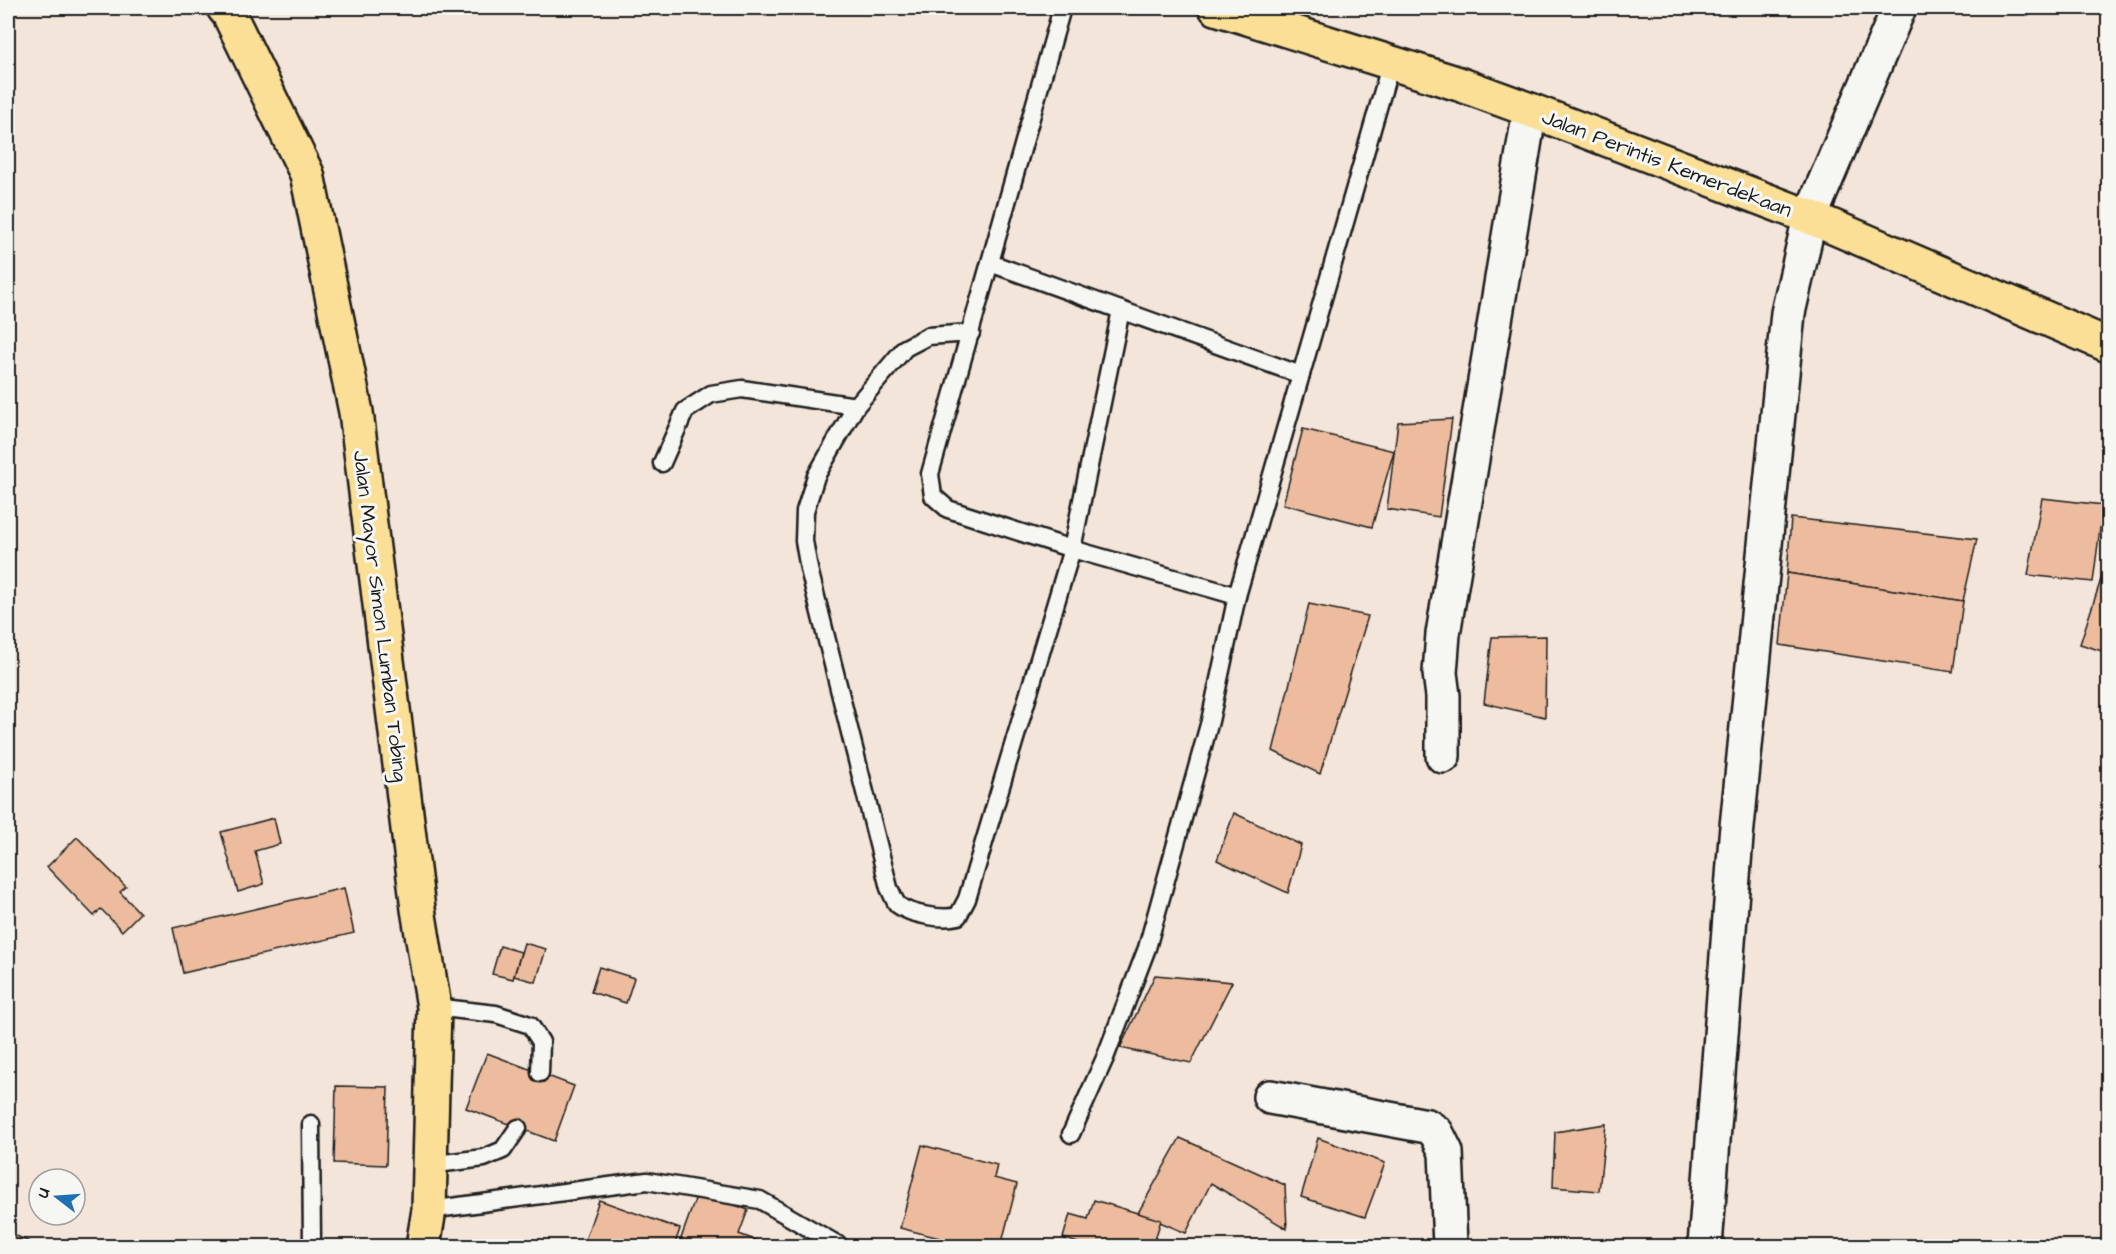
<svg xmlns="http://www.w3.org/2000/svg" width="2116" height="1254" font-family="'Architects Daughter',sans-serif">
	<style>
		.building { fill: #edbc9e; stroke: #1c1c1c; stroke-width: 1.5 }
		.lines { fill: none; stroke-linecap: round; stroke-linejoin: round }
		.lane-casing { stroke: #1c1c1c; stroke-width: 21 }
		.street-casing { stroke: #1c1c1c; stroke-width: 38 }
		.primary-casing { stroke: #1c1c1c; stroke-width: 38 }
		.lane { stroke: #f6f6f2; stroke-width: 16 }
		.street { stroke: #f6f6f2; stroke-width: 33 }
		.primary { stroke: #fbdf96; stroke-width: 33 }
		.labels { text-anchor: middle; stroke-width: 6; stroke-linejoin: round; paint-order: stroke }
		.street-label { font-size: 21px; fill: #1c1c1c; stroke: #f6f6f2 }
	</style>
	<rect width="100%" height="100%" fill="#f3e5d9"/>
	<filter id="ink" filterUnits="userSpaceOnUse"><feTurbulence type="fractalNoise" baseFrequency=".0167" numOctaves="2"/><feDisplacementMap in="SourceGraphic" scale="12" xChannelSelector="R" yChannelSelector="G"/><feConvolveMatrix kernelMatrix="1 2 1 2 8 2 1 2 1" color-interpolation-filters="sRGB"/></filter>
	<g filter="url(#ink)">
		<g class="building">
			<path d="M1452,419L1439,517L1387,509L1398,422Z"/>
			<path d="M1303,429L1394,451L1372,527L1283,504Z"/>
			<path d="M2042,498L2103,505L2093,582L2028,575Z"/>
			<path d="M1791,518L1977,539L1963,601L1787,573Z"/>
			<path d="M2108,558V653L2080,644Z"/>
			<path d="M1787,573L1963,601L1953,672L1780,645Z"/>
			<path d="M1309,604L1368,616L1320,774L1273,751Z"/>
			<path d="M1546,636L1545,717L1484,703L1492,637Z"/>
			<path d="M1234,813L1301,845L1288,893L1217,860Z"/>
			<path d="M274,818L280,844L255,851L264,884L238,892L221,832Z"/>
			<path d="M77,837L126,887L120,892L140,913L122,931L101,909L94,916L47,867Z"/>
			<path d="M344,888L354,933L183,973L173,928Z"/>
			<path d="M524,943L546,949L536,982L514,976Z"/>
			<path d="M500,946L521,952L513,979L492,974Z"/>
			<path d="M599,967L634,978L626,1003L591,992Z"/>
			<path d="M1155,975L1232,982L1191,1063L1120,1048Z"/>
			<path d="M487,1053L574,1086L554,1141L466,1108Z"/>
			<path d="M336,1086L388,1087L386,1165L334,1163Z"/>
			<path d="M1606,1124L1599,1191L1553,1187L1555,1132Z"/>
			<path d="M1180,1138L1285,1185L1287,1229L1211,1183L1186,1233L1138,1213Z"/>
			<path d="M1318,1138L1385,1163L1365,1217L1301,1197Z"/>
			<path d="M922,1145L997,1165L994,1178L1017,1184L1001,1246H971L900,1228Z"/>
			<path d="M698,1191L748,1210L739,1234L760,1242L758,1246H686L679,1244Z"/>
			<path d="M599,1200L680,1229L674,1246H583Z"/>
			<path d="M1094,1200L1161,1220L1153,1246H1084V1245L1063,1238L1070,1214L1088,1219Z"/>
			<path d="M8,1232L38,1246H8Z"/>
		</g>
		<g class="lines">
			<g class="lane-casing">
				<g id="lane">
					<path d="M1062,8L930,474L933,496L948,509L1072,549L1237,596L1391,63"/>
					<path d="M990,263L1301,375"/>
					<path d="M971,333L928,336L905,348L856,406L816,476L805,511L804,541L809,569L889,888C892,893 894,901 898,905C911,915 943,920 958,916L967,899L1072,549L1121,310"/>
					<path d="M662,463L685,411L711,394L742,389L856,406"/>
					<path d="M434,1007L496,1014L530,1025L541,1042L540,1073"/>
					<path d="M311,1124L312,1246"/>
					<path d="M1071,1134L1105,1058L1147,948L1210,721L1237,596"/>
					<path d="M429,1165L484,1158L503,1150L518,1128"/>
					<path d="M429,1210L647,1181L760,1200L840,1246"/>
				</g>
			</g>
			<g class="street-casing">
				<g id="street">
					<path d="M1443,756V696L1440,673L1443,634L1530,110"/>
					<path d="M1270,1097L1427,1126L1436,1132L1446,1152L1450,1246"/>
					<path d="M1705,1246L1736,837L1788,313L1810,217L1899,8"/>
				</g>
			</g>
			<g class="primary-casing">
				<g id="primary">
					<path d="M224,8L229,14L307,174L356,412L418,909L434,1007L429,1210L423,1246"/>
					<path d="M1216,8L1459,84L1530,110L1810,217L2108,345"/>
				</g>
			</g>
			<use href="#lane" class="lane"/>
			<use href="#street" class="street"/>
			<use href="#primary" class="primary"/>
		</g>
	</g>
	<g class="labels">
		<g class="street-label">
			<text transform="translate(1667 163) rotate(21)" y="7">Jalan Perintis Kemerdekaan</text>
			<text transform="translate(381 616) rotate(83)" y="7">Jalan Mayor Simon Lumban Tobing</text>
		</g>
	</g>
	<rect width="2116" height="1254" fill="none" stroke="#f6f6f2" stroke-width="30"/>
	<rect x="15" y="15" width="2086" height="1224" fill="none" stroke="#1c1c1c" stroke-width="2" filter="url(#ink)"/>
	<g transform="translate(57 1197) rotate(287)"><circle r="28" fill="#f6f6f2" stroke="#9f9f9c" stroke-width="1.5"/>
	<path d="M0-4.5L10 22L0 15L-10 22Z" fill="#1f6fb2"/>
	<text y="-9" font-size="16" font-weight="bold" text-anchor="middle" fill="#1c1c1c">U</text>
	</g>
</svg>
